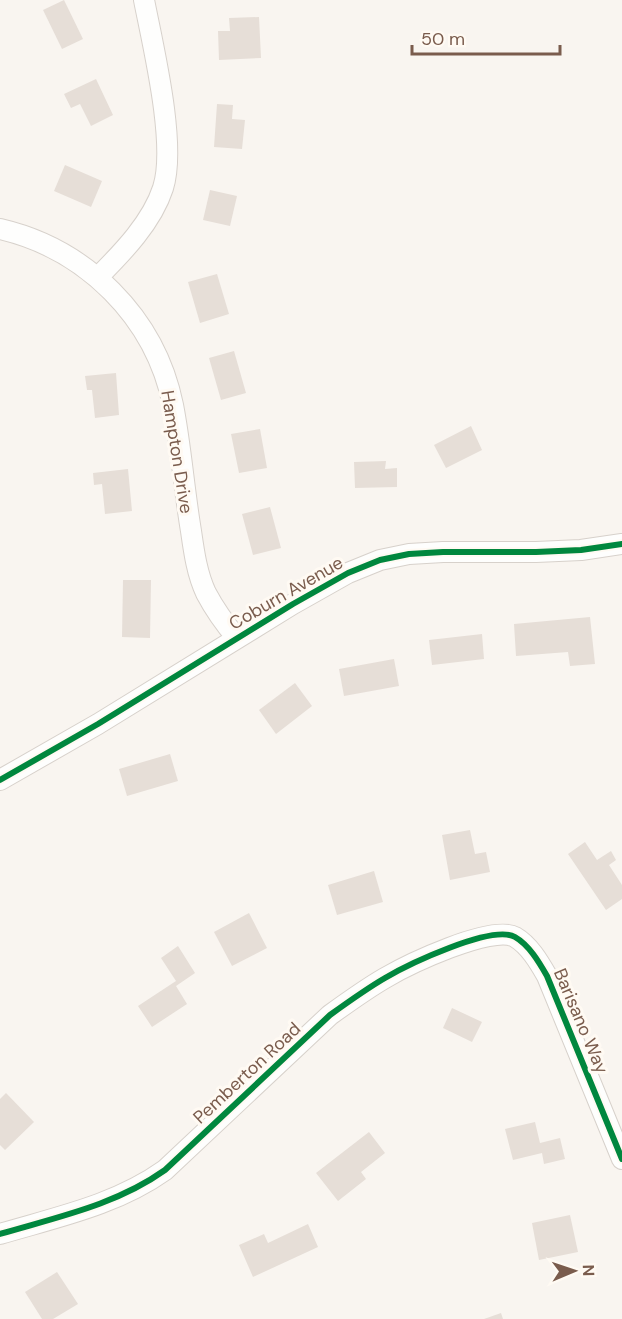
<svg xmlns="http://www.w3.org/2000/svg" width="622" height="1319" font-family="'DM Sans',sans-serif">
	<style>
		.building { fill: #e6ded7 }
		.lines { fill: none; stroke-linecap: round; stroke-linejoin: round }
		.minor-casing { stroke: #d7d1cb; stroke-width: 22 }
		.minor { stroke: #fefefd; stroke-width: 20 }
		.cycleway-casing { stroke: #fffaf3; stroke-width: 10 }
		.cycleway { stroke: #00873e; stroke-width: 6 }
		.labels { text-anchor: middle; stroke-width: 6; stroke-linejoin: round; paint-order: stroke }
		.street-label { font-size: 18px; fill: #7a5c4d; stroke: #fffaf3 }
	</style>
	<rect width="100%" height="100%" fill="#f9f5f0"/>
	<g class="building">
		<path d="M64,0L83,39L62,49L43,10Z"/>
		<path d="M259,17L261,58L219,60L218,31H230L229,18Z"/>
		<path d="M96,79L113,115L91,126L80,104L71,108L64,94Z"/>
		<path d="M217,104L233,105L232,119L245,120L242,149L214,147Z"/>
		<path d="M65,165L102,181L91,207L54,191Z"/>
		<path d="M210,190L237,196L230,226L203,220Z"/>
		<path d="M217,274L229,314L200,323L188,282Z"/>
		<path d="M234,351L246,393L221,400L209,358Z"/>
		<path d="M116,373L119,415L95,418L92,390H87L85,376Z"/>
		<path d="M471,426L482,450L446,468L434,445Z"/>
		<path d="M260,429L267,468L239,473L231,434Z"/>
		<path d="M386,461L385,469L397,468V487L355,488L354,462Z"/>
		<path d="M128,469L132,511L105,514L102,484L94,485L93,473Z"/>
		<path d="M270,507L281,548L253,555L242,514Z"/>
		<path d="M123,580H151L150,638L122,637Z"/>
		<path d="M590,617L595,664L570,666L568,652L516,656L514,624Z"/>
		<path d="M482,634L484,659L432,665L429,640Z"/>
		<path d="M394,659L399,686L344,696L339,669Z"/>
		<path d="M295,683L312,706L276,734L259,710Z"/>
		<path d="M170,754L178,781L127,796L119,769Z"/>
		<path d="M470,830L475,854L486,852L490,872L450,880L442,835Z"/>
		<path d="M585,842L597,860L611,851L616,860L609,865L622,885V899L606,910L568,854Z"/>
		<path d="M374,871L383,902L337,915L328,885Z"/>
		<path d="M249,913L267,948L232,966L214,932Z"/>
		<path d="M178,946L195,973L176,986L187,1004L152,1027L138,1006L176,981L161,958Z"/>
		<path d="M452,1008L482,1022L472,1042L443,1028Z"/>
		<path d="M6,1093L34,1122L5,1150L0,1145V1099Z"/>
		<path d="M535,1122L540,1143L560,1138L565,1159L544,1164L542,1153L513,1160L505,1129Z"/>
		<path d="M369,1132L385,1153L361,1172L366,1179L338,1201L316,1173Z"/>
		<path d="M570,1215L578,1252L539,1260L532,1223Z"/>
		<path d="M308,1224L318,1247L253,1277L239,1245L264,1234L268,1243Z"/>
		<path d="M57,1272L78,1304L53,1319H42L25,1292Z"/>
		<path d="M501,1313L503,1319H484Z"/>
	</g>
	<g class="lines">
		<g class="minor-casing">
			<g id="minor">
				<path d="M0,229C86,249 155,317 173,405C181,446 184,489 191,531C194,552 197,574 206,593C215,610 225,624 237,638"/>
				<path d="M98,277C123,252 152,222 163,188C177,145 153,46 144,0"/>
				<path d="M0,780L98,724L293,604L348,573L380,560L409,554L443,552H536L581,550L622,544"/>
				<path d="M0,1234C57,1217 116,1205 165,1170L330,1015C348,1002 366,989 385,978C407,965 492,924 515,937C529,945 539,962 547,976L622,1159"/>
			</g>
		</g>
		<use href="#minor" class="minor"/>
		<g class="cycleway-casing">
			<g id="cycleway">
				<path d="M0,780L98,724L293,604L348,573L380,560L409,554L443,552H536L581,550L622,544"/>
				<path d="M0,1234C57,1217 116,1205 165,1170L330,1015C348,1002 366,989 385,978C407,965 492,924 515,937C529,945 539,962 547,976L622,1159"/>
			</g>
		</g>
		<use href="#cycleway" class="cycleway"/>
	</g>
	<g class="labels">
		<g class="street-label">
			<text transform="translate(177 452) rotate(81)" y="6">Hampton Drive</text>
			<text transform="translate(286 593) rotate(-30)" y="6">Coburn Avenue</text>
			<text transform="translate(581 1021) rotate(67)" y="6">Barisano Way</text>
			<text transform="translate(247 1073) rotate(-43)" y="6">Pemberton Road</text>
		</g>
	</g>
	<g transform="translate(574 1271) rotate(88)" stroke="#fffaf3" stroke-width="4.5" paint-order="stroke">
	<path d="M0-4.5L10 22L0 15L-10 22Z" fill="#7a5c4d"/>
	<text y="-9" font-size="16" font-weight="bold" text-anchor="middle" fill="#7a5c4d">N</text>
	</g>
	<path d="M412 45v9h148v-9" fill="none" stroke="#7a5c4d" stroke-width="3"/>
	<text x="421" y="45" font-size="18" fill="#7a5c4d" stroke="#fffaf3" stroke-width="4.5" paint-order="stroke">50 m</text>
</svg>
